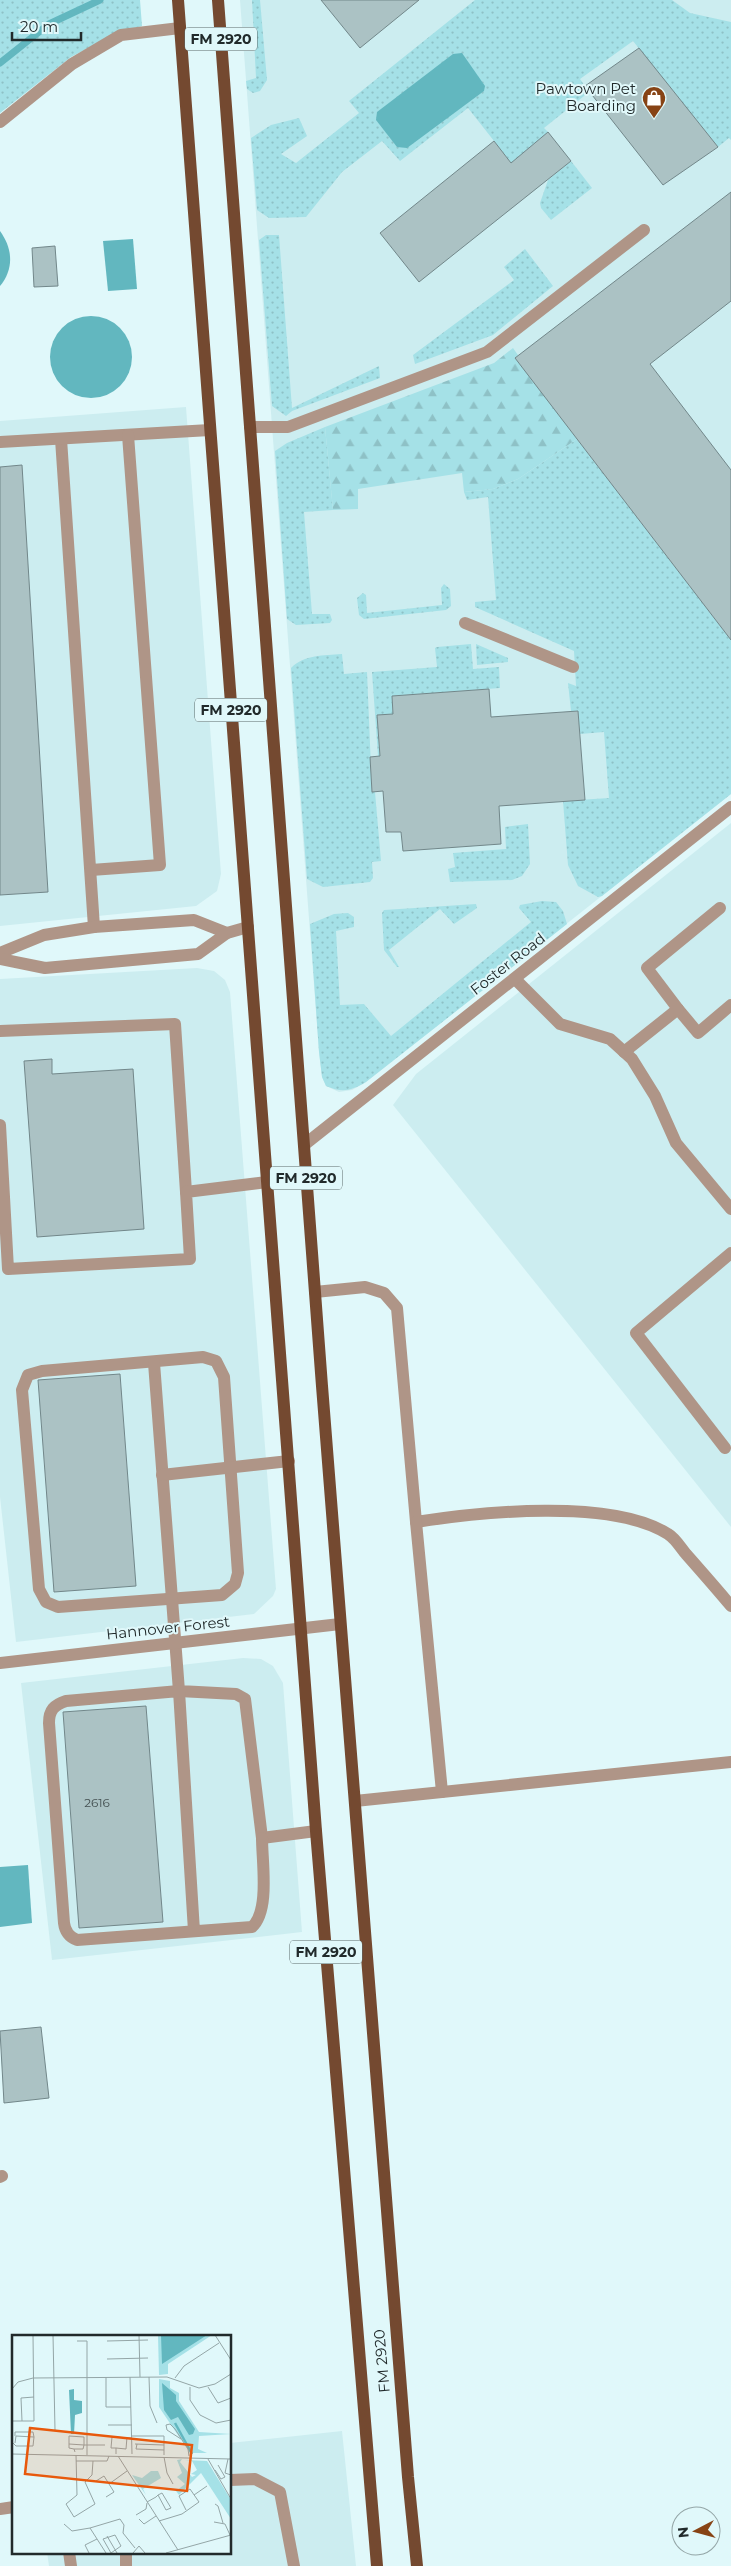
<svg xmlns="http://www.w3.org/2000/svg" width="731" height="2566" font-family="Montserrat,sans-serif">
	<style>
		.built { fill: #ccedf0 }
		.grass { fill: url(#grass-dots) }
		.forest { fill: url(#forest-firs) }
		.water { fill: #62b7bf }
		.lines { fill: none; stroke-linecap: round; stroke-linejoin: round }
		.stream { stroke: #62b7bf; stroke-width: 7 }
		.building { fill: #abc2c4; stroke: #72878a }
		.service { stroke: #af9587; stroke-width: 12 }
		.minor { stroke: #af9587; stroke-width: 12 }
		.primary { stroke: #744930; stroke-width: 12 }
		.labels { text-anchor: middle; stroke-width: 4; stroke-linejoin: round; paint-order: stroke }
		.number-label { font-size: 12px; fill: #445051 }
		.shield { fill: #e0f8fa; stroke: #5a6869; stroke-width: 1 }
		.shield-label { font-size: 14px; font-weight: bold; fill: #212a2b }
		.poi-label { font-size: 15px; fill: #212a2b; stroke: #e0f8fa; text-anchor: end }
		.street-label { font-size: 15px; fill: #212a2b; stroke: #e0f8fa }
		.inset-river { fill: none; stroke: #62b7bf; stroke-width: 2.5 }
		.inset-road { fill: none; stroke: #94a6a7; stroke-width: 1 }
		.view { fill: #e8590c; fill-opacity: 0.15; stroke: #e8590c; stroke-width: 2.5 }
		.inset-edge { fill: none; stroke: #212a2b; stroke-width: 2.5 }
	</style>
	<defs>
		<pattern id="grass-dots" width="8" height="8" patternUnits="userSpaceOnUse" patternTransform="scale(1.25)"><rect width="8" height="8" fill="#a5e1e7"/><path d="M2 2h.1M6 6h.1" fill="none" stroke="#8ec1c6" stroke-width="1.8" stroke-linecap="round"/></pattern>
		<pattern id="forest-firs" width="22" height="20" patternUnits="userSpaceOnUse" patternTransform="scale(1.25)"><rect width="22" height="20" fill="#a5e1e7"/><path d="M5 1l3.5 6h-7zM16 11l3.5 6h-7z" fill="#8ec1c6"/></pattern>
	</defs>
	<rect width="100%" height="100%" fill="#e0f8fa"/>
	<g class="built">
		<path d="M240,0H731V794L366,1082L352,1090L339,1092L326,1086L322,1077L319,1052Z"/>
		<path d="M186,407L221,874L217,891L196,906L0,926V421Z"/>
		<path d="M731,823V1527L393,1105L416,1074Z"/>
		<path d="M197,968L214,971L225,980L230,992L276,1589L273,1596L254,1614L16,1642L0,1497V979Z"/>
		<path d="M243,1658L261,1659L273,1666L283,1683L302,1932L52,1960L21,1683Z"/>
		<path d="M342,2431L356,2566H49L47,2552H230V2443Z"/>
	</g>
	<g class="grass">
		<path d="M0,0H140L142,26L107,38L71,57L0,113Z"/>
		<path d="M252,0H260L267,80L260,91L253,93L247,89L246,81L256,78Z"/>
		<path d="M475,0H672L690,13L731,22V140L729,138L718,147L633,41L580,79L589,92L544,128L548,132L531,188L468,108L400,161L382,141L342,172L306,217L269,218L257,210L251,138L271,125L299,118L307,136L281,154L296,163L359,113L349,101Z"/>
		<path d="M571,161L592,188L551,220L541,208L540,203L548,180Z"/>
		<path d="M266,235H279L292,408L379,366L380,378L292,411L286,416L272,406L259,240Z"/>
		<path d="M525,249L553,286L493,335L415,364L413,355L514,280L504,267Z"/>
		<path d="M325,427L333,510L304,512L312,614H330L332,620L330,623L296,625L287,619L275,451L287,443Z"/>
		<path d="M577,439L731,640V794L602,896L598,897L578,886L568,865L563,801L609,798L604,732L580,734L578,711H571L568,683L576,686L574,651L475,607V602L496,600L488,497L467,500L464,492L493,489L518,479Z"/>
		<path d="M444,584L450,589L451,606L446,610L364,619L359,615L357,598L363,593L366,595L367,613L442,605L441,588Z"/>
		<path d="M471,644L473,669L499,667L500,688L392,696L393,714L378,715L380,756H378L372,672L437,667L435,648L437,647Z"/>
		<path d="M476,644L508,658V662L477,665Z"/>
		<path d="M342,654L344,674L367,672L372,792H375L381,861L372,862L373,878L370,882L323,887L307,879L291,668C305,654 323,656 342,654Z"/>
		<path d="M528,824L530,864L522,876L512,880L450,882L448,869L455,867L453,853L506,849L505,827Z"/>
		<path d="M542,901L556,902L563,911L567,924L366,1082C351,1091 342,1093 326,1086L322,1077L319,1052L310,924L334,914L348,913L354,917V927L336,931L340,1005L364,1004L391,1036L531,922L519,908L520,905Z"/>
		<path d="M476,904L477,908L454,924L440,909L389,950L399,967H397L384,950L382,913L384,910Z"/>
	</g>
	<path class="forest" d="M513,348L577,439L518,479L493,489L464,492L462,473L358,489V509L333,510L325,427L494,363Z"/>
	<g class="water">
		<path d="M462,53L485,86L484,91L407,148L397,147L376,120L377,112L453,54Z"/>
		<path d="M0,231C13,249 14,269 0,286Z"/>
		<path d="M133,239L137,289L108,291L103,241Z"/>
		<circle cx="91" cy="357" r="41"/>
		<path d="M28,1865L32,1923L0,1927V1867Z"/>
	</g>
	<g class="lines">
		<path class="stream" d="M0,63L49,24L100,0"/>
	</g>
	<g class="building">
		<path d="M321,0H419L360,48Z"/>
		<path d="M639,48L718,147L663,185L585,86Z"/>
		<path d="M548,132L571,161L419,282L380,233L494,141L511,163Z"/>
		<path d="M731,192V301L650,364L731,470V640L515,358Z"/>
		<path d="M55,246L58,286L34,287L32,248Z"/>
		<path d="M22,465L48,892L0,895V467Z"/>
		<path d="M489,689L491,717L578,711L585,800L499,806L501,844L403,851L401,832H386L383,791L372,792L370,757L380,756L377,715L393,714L392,696Z"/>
		<path d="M52,1059V1074L133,1069L144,1229L37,1237L24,1061Z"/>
		<path d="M120,1374L136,1586L54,1592L38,1380Z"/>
		<path d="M146,1706L163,1922L79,1928L63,1712Z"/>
		<path d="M41,2027L49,2098L4,2103L0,2031Z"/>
	</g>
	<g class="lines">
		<g class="service">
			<path d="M0,122L72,64L121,35L180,28"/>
			<path d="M250,427H288L487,352L644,230"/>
			<path d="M61,439L94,927"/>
			<path d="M0,442L210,430"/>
			<path d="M465,623L573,667"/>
			<path d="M91,870L160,865L128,435"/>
			<path d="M515,979L560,1024L610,1039L632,1059L655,1096L676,1143L731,1209"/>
			<path d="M678,1009L698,1033L731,1005"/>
			<path d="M0,1031L175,1024L186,1192"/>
			<path d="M624,1052L678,1009L647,968L720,908"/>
			<path d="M0,1125L8,1269L190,1259L186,1192L267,1182"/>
			<path d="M315,1292L365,1287L384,1293L397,1308L416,1522C481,1512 611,1498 668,1534C675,1538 681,1548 686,1554C701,1571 716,1588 731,1606"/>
			<path d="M203,1357L216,1361L224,1377L238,1573L235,1584L222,1595L58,1607L46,1602L39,1589L22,1390L28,1375L42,1371Z"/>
			<path d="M154,1363L179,1691L236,1694L245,1699L262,1838L316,1831"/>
			<path d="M725,1448L636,1333L731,1253"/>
			<path d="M162,1475L289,1461"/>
			<path d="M416,1522L442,1792"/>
			<path d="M355,1801L731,1762"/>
			<path d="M194,1931L179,1691L66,1701C54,1705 49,1710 49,1723L64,1923C65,1931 69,1937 77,1940L252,1927C270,1911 262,1862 262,1838"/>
			<path d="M230,2480L255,2479L280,2492L294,2566"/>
			<path d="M0,2509L14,2507"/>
			<path d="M69,2552L71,2566"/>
			<path d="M126,2552V2566"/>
		</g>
		<g class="minor">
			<path d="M0,953L44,935L94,927L194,920L227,933"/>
			<path d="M0,959L45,968L198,954L227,933L248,927"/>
			<path d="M304,1145L731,807"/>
			<path d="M0,1663L340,1624"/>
			<path d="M0,2177L2,2176"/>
		</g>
		<g class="primary">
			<path d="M178,0L316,1831L377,2566"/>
			<path d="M218,0L322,1386L408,2477L417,2566"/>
		</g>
	</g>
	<defs>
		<g id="shop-pin" transform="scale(1.25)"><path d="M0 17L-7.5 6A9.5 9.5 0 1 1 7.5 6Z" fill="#874315" stroke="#e0f8fa"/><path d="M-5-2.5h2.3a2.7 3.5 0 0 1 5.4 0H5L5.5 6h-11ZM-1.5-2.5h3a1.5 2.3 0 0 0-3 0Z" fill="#fff"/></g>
	</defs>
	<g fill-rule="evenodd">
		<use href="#shop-pin" x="654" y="98"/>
	</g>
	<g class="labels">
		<g class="number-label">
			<text x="97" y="1807">2616</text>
		</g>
		<g class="shield">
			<rect x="185" y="27.5" width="72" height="23" rx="4"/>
			<rect x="195" y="698.5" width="72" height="23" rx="4"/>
			<rect x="270" y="1166.5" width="72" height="23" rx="4"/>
			<rect x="290" y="1940.5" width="72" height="23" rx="4"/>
		</g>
		<g class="shield-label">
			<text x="221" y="44">FM 2920</text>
			<text x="231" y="715">FM 2920</text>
			<text x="306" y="1183">FM 2920</text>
			<text x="326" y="1957">FM 2920</text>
		</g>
		<g class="poi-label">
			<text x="636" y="94">Pawtown Pet<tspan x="636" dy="17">Boarding</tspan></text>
		</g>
		<g class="street-label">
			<text transform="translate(508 964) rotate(-38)" y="5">Foster Road</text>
			<text transform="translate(168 1628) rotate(-6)" y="5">Hannover Forest</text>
			<text transform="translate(382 2361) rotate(-95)" y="5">FM 2920</text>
		</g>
	</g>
	<g transform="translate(12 2335)">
		<rect width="219" height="219" fill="#e0f8fa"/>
		<path d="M146,0H200L156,29V39L147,40ZM147,44L158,46V53L167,58V66L187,97L219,99L187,101L186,114L195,118H178L147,72ZM170,124L168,127L180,142L184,140L179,139L185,135L180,126L173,125L195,126L219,165V184L189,138L167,160L164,156L173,149L165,142L170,138L165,125ZM139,136H146L149,143L131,154L134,160L120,140L130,143Z" fill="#a5e1e7"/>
		<path d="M149,0H195L150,29ZM150,48L164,60V66L183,94L181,99L177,100L166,82L159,85L152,75ZM62,54V65L70,66V78L63,80L62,99H59L57,55Z" fill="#62b7bf"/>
		<path class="inset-river" d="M163,88L180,119"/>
		<path class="inset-road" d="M41,0L43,95M127,0L128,42M203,0L219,25M65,6H75V120M95,6L136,5M95,24L136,23M94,42V72H119M118,42L120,119M137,42L138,71L145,88M163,43L172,31L207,8M178,52V65L188,80L204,88L219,85M196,52L206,68L219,63M0,54L6,47L21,43L155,42L187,53L203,49L219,39M0,86H22L21,0M10,86L9,63L22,62M96,90H120M3,101V97H21L22,102M120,101H152V120M169,104L155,95L154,90L158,89L163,94L176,114L177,121M0,107L4,111H21L22,102L4,101L3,108M57,109L72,110V102L57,101V113L62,114M123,109L152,110M125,109L124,114L152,115M104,113L114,114L115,102M63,117L62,114H71L72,110H93M0,119L219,124M104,119V113H99L100,102L120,103M64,120L65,160L54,169L62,182L83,169L73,147L80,140L81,126H95L97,121M106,121L166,215M152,122L155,138L161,149M196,124L219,164M216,124L213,138L219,140M64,126H81M203,135L209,144L213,142L206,130M84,146L92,141L97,149L115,136M182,160L195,151M94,162L102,157L97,149M135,167L144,162L146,160L150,158L159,173L154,175L146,160M203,169L206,171L211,188M124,180L134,174L135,168M127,184L132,189L144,181M147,186L170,179L187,167L178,154L167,161L174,175M202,187L213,189L218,200M52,189L60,196L78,193L94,218M78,193L108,184L112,190L111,198L123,213M103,200L109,211L99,218L91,204ZM95,201L105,218M77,218L73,210L85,204M121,218L127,211L133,218M154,218L219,200"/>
		<path class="view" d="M18,93L180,110L175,156L13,139Z"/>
		<rect width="219" height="219" class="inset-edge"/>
	</g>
	<g transform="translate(696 2531) rotate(264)"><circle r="24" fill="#e0f8fa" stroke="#94a6a7"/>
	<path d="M0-4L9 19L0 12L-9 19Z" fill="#874315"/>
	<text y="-8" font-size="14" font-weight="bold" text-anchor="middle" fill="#212a2b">N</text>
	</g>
	<path d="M12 32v8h69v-8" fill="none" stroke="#212a2b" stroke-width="2.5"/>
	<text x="20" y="32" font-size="15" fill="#212a2b" stroke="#e0f8fa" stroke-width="4" paint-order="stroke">20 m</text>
</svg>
